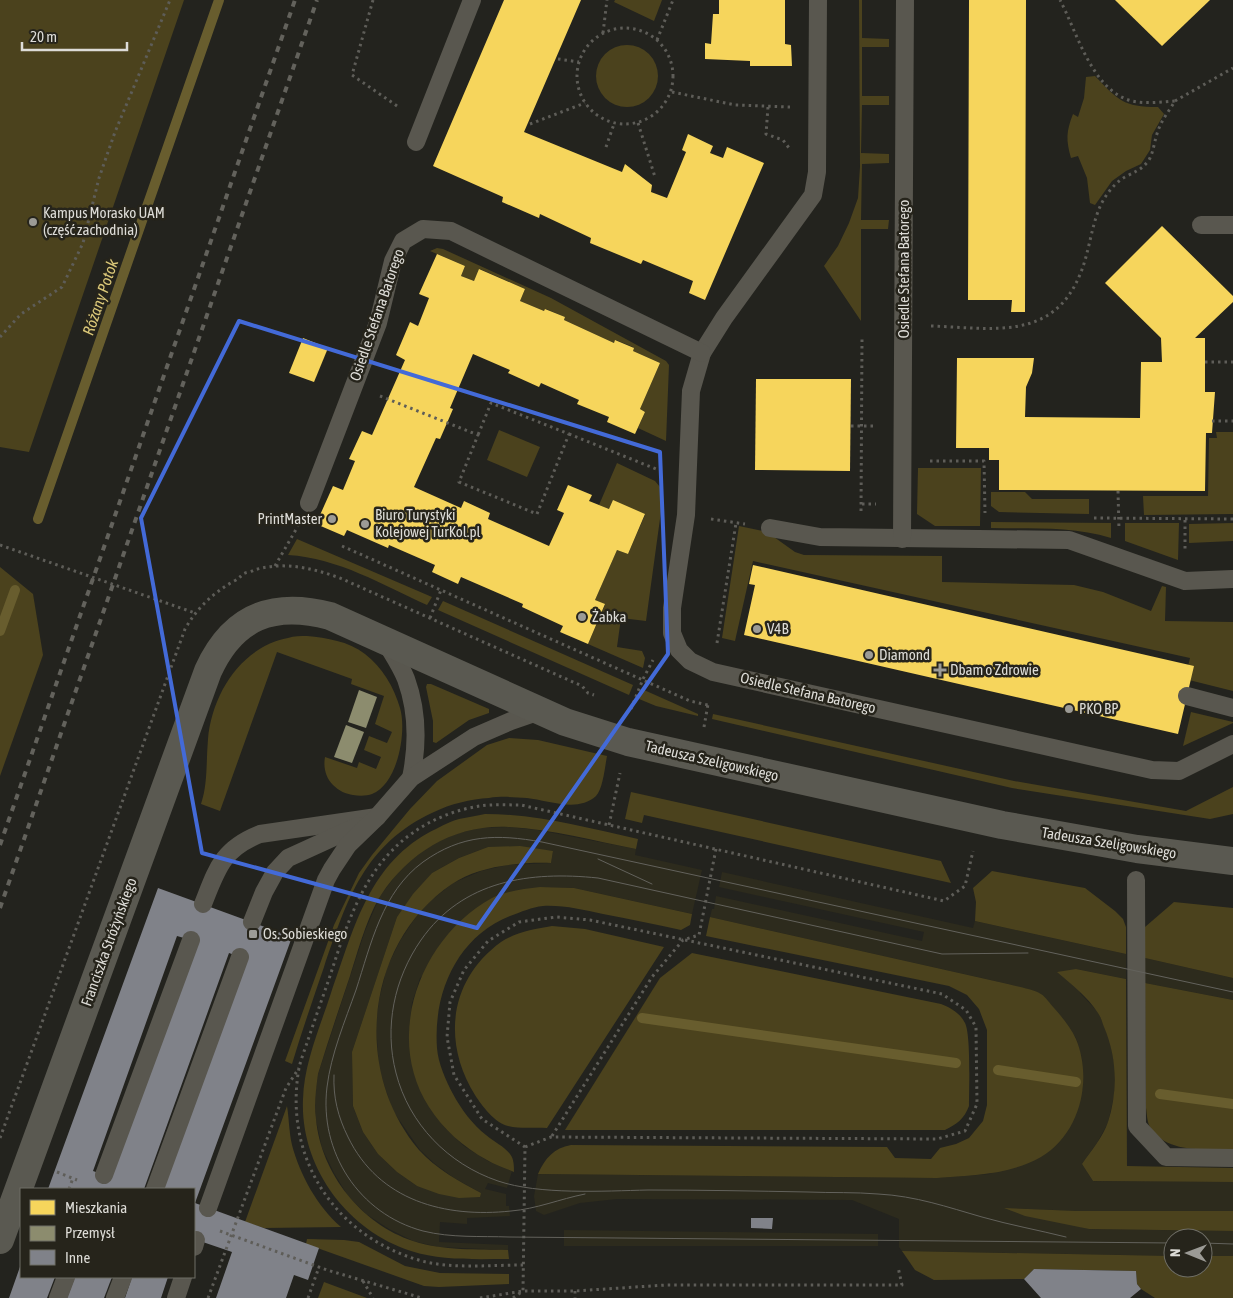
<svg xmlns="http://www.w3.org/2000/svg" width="1233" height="1298" font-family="'Asap Condensed',sans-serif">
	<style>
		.built { fill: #2d2b1d; fill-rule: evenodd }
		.green { fill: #4b421d }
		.homes { fill: #f6d55c }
		.industry { fill: #8c8c6e }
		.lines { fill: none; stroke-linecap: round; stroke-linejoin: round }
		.stream { stroke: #685d2e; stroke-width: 10 }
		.building { fill: #808289; fill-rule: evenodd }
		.path { stroke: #5e5d58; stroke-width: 3; stroke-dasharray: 2.5 4; stroke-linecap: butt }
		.lane { stroke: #59574f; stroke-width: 18 }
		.secondary { stroke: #5a5951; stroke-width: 28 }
		.tram { stroke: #63625c; stroke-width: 1 }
		.rail { stroke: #63625c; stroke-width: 4; stroke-dasharray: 6 6; stroke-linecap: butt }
		.marked { fill: none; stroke: #436ad8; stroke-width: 4; stroke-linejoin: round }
		.poi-dot { fill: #9c9b96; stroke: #26241b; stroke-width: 2 }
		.labels { text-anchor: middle; stroke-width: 5; stroke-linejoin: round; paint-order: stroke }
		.poi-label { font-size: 15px; fill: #dddcd7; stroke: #26241b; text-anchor: start }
		.street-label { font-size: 15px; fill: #dddcd7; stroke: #26241b }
		.water-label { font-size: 16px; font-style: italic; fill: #dbc879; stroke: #26241b }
	</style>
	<rect width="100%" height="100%" fill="#23231e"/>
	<g class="built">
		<path d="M508,827L538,830L636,849L635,855L702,870L692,914L574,888L540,887L420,978L412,1003L409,1030L429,1106L446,1129L464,1146L488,1161L512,1171L507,1188L488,1183L485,1189L506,1194V1206H509L510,1216L467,1218V1224L440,1222L439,1242L508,1245V1250L438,1247L413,1241L389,1229L366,1214L348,1196L334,1173L322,1148L316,1120L315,1095L318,1074L365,931L380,896L402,867L425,849L451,835L479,828ZM488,847L553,851L551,863L507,865L481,871L453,883L429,902L413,921L400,941L387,967L379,1000L376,1024L379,1070L393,1111L420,1150L435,1164L454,1178L481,1193L417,1186L397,1172L378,1154L363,1132L353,1106L352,1052L397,917L432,873L459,858Z"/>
		<path d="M722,872L973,928L975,921L1126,954V979L1076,969L1080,993L1099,1013L1110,1041L1115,1068L1114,1096L1108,1123L1097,1143L1082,1164L1093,1181L1233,1182V1211H1077L1006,1208L1089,1229L1233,1231V1256H1203V1238H1173V1256L902,1251L899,1247V1219L852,1200L617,1199L580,1203L544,1215L536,1211L534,1196L538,1174L937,1178L990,1174L1083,1089L1082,1059L1076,1038L1041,994L1008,984L710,917L712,909H714L716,896L922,941L924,932L719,887Z"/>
		<path d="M1145,958L1233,978V1000L1145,983Z"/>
		<path d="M564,1230L878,1234V1246H564Z"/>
	</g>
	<g class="green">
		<path d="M0,0H184L29,452L0,447Z"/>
		<path d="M615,0H662L654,21L614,2Z"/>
		<path d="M859,0H862V38L889,39V47H862V96H889V105H862L861,153L889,154V163L862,164L861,220H889L888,229H861V321L824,266L838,246L849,223L858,198L860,167Z"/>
		<circle cx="627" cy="76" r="31"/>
		<path d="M1095,76C1118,100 1123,107 1158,107L1164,114L1152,135L1150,150L1141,164L1126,171L1112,181L1095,205L1090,203L1087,178L1078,156L1071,158C1066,140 1066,132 1073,114L1078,117L1084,98L1086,77Z"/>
		<path d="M437,248L443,249L551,298L666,361L669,365L666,441L638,428L645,412L640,409L660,363L633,351V347L616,340L614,343L564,320L565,317L546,309L544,311L520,301L525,289L480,269L474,281L461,276L465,266L430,251Z"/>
		<path d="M499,430L540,447L527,477L487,460Z"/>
		<path d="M1216,432H1233V514L1144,515L1143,496H1208L1209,438H1217Z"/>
		<path d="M617,463L655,481L660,487L663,497L646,621L621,618L617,647L642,651L645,658L643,668L588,644L605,605L595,600L617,550L628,554L645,515L609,509L599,505Z"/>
		<path d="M918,468H981L980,526H935L917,514Z"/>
		<path d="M991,492H1025L1032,499H1089V514L999,512L991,506Z"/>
		<path d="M991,522L1111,523V538C1072,526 1031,529 991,528Z"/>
		<path d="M1125,523H1179L1178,560L1125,541Z"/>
		<path d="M1233,523V541L1189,543V524Z"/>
		<path d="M739,526L767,532L795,552L804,555L942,556V582L1074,585L1103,592L1151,611L1162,586L1166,587L1165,621L1233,622V691L1185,679L1190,658L753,561L735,641L722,638Z"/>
		<path d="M297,539L432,597L427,605C383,585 338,558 288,555Z"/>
		<path d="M0,567L33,594L43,655L0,776Z"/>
		<path d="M443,601L633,685L629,695L438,610Z"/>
		<path d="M307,636C327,638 348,641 365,654C382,667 394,687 400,708C407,731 398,784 372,794C367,796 359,796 353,795C346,794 339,791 333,785C326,778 323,768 325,757L357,768L359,762L376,769L381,757L364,750L369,736L387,743L392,732L375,724L384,696L351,684L352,679L277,652L220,811L201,804C208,783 206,761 208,739C212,694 241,647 288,638C294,636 301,636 307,636Z"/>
		<path d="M427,684H431L489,709V713L469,720L436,743L433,742V721L426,687Z"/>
		<path d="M644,690L698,714V716L656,706L639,699Z"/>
		<path d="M1191,712L1233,722V723L1183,746Z"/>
		<path d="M713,714L1014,781L1186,811L1233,787V814L1210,819L1012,788L712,719Z"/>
		<path d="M509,738L538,740L607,756C605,766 603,789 596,796C578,813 547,800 527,798C515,797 501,796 489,798C471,799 450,804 434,812C364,844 347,900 324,967C313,999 302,1031 292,1064L285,1061L334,925L359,873L372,855L410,809L437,781L487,745Z"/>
		<path d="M631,792L941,861L951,883L644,815L642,823L625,819Z"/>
		<path d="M485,814C537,814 587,828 638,839L636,849C594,841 552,829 509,827C456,824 410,851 381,895C367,917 358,951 350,976C339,1009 328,1041 318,1074C316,1089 314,1104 316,1119C321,1174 362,1224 413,1241C443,1251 478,1249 508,1250L509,1259C477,1259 442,1261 411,1251C347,1230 300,1167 303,1099C304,1063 320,1027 331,993C353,932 367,867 428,833C438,828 448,822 459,819C468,817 477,816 485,814Z"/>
		<path d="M520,846L553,851L551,863C519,862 479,866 452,884C365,943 352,1071 419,1150C436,1169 459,1181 481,1193L480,1197L459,1198L439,1194L417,1186L397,1172L378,1154L363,1132L353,1106L352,1052L397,917L413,894L432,873L459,858L488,847Z"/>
		<path d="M992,871L1085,888L1115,911L1123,919L1126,927V954L975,921L976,902L973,888Z"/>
		<path d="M540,887L574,888L692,914L690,925L681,930C655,924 629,919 603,914C583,910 564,905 543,906C532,907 521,912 510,916C457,937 433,993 437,1048C438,1063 446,1081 453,1094C461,1109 473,1125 486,1135C494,1142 504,1146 510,1154C514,1159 514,1166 514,1172C505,1168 495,1165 487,1160C463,1147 443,1129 429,1107C383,1035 421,937 492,898C506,891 524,889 540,887Z"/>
		<path d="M1174,902L1233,908V978L1145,958V927Z"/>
		<path d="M710,917L1008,984C1018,987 1032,989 1041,994C1046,997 1050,1004 1054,1008C1062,1017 1071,1028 1076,1039C1093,1080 1080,1134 1041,1157C1009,1175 973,1175 937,1178L538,1174C545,1158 554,1148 571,1145L887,1147L895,1158L931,1159L940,1148L956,1144L969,1138L983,1121L987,1105V1030L979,1009L967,995L949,986L706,936Z"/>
		<path d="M552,926L585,929L664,947L547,1128C535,1127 520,1129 508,1126C495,1123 482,1106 475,1095C442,1042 449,980 501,942C516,932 535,929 552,926Z"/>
		<path d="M692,953L941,1004C951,1008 960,1013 965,1023C971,1035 969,1089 969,1106C964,1119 957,1124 945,1130H565L660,978Z"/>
		<path d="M1076,969L1126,979L1127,1166L1233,1168V1182L1093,1181L1082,1164C1091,1151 1103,1137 1108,1122C1118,1091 1117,1057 1104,1027C1102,1022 1101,1017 1098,1013C1088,997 1071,984 1057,972Z"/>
		<path d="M1145,983L1233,1000V1149C1206,1149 1166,1154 1150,1127C1147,1122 1147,1114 1146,1108Z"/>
		<path d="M287,1106C289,1118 289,1132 292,1145C300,1175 317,1206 341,1227L264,1228L245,1222Z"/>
		<path d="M1004,1208L1077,1211H1233V1231L1089,1229L1025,1216Z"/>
		<path d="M307,1239L344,1240L359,1242L405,1266L440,1273L509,1274V1284L439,1287L424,1286L306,1244Z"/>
		<path d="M902,1251L1173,1256V1268H1203V1256H1233V1298H1155L1141,1289L1137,1284L1136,1271L1034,1269L1024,1279L934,1280L915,1270Z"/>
		<path d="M324,1282L367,1298H318Z"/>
	</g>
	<g class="homes">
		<path d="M504,0H581L524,132L622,172L625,164L652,185L651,192L667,198L686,152L682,150L688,134L713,146L710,153L723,158L727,147L764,163L705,300L689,293L693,281L643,260L641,264L590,243L591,238L540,214L539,218L502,202L503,197L433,166Z"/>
		<path d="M719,0H785V44L791,45L792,66H750V61L705,59V43L711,44L713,14H719Z"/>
		<path d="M969,0H1026L1025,312H1011L1012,300H968Z"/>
		<path d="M1115,0H1210L1162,46Z"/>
		<path d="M1162,226L1233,296V302L1195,338H1205V392H1215L1212,433H1206L1205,491L999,490V460H989V448H956L957,358H1034L1032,373L1026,387L1025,417L1140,418L1141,362H1162L1161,338L1105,283Z"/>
		<path d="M437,254L465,266L461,276L474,281L479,269L525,289L520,301L544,311L545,309L565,317L564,320L614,343L615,340L634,348L633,351L660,363L640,409L645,412L635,434L607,422L609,417L577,404L579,400L541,383L539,387L508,373L510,370L473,354L450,408L453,409L447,423L440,439L436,438L414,487L461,508L464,501L490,513L488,519L549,546L564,513L557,510L568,485L592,495L589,501L609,509L613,500L645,514L628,554L617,550L595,600L605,604L588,644L560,632L563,626L522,607L523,604L461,577L458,584L432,572L435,565L389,545L388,548L347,530L344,536L316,524L333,486L343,490L355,461L349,459L362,431L372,435L405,360L396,355L410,322L418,326L429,298L419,294Z"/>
		<path d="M303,338L328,348L314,382L289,373Z"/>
		<path d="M756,379H851L850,471L755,470Z"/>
		<path d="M753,565L1194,666L1178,734L744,635L755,585L749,584Z"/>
	</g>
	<g class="industry">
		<path d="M359,690L377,697L366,728L348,722Z"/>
		<path d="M346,725L364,732L352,763L334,757Z"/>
	</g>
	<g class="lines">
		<g class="stream">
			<path d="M38,519L219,0"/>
			<path d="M0,631L15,590"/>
			<path d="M642,1018L956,1063"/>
			<path d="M998,1070L1076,1082"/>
			<path d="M1160,1094L1233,1104"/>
		</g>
	</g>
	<g class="building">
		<path d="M158,888L292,937L195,1203L319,1248L308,1280L294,1275L286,1298H216L232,1252L194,1239V1189H163L240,957L229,953L144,1189H48ZM177,936L191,940L110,1177L93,1171Z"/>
		<path d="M751,1218H773L772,1229L751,1228Z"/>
		<path d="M21,1264V1277H55L47,1298H9Z"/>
		<path d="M1034,1269L1136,1271L1137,1284L1141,1289L1130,1298H1041L1024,1279Z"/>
		<path d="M75,1277H112L104,1298H67Z"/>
		<path d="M132,1277H168L161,1298H125Z"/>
	</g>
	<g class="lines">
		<g class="path">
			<path d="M373,0L352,75L400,108"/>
			<circle cx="625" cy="76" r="48"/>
			<path d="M603,33L607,0"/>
			<path d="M657,40L673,0"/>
			<path d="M558,59L579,62"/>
			<path d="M672,92L735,105L790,107"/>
			<path d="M1175,101L1233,68"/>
			<path d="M768,107L766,134L783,140L789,148"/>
			<path d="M638,123L655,177"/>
			<path d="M530,124L585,103"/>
			<path d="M606,147L614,124"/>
			<path d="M931,326C992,328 1054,342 1081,272C1089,252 1091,229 1099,209C1104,197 1113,184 1125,177C1134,172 1142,170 1149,160C1154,151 1154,141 1158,131C1161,121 1169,111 1175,101C1161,102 1146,104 1132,101C1092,91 1077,32 1060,0"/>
			<path d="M0,337L21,314L62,287L83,243L99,178L115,132L170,0"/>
			<path d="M1205,362H1233"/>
			<path d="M380,396L478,435L459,482L537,514L569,434L491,403L478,435"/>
			<path d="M1212,421H1233"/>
			<path d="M851,426H875"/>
			<path d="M569,434L661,471"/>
			<path d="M930,461H984L985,513"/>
			<path d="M1118,491L1119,530"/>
			<path d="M862,504H876"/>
			<path d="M861,511L862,339"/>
			<path d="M1094,518L1233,519"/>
			<path d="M711,519L745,524"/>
			<path d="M1185,520V552"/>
			<path d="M0,545L195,613"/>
			<path d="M342,546L690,701L708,705"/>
			<path d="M275,566L298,526"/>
			<path d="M430,618L441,590"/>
			<path d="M717,643L736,523"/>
			<path d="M631,709L643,679L653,660"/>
			<path d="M704,727L708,704"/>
			<path d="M609,825L620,773"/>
			<path d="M552,1136L652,977L683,940L699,935L716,849"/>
			<path d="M0,1138L185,629C197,608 213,593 234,581C238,579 240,577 243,574C246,572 251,572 254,570C284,561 312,568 340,578L582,686L588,693L594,695"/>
			<path d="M57,1172L77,1180"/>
			<path d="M69,1189L73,1178"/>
			<path d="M220,1231L327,1270L422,1298"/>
			<path d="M523,1265C492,1265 452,1269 422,1261C335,1237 283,1158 299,1068C301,1059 305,1049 308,1040C315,1019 322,999 329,979C347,924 364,866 414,832C432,819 458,809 480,806C493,804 508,805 521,805L944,901L965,886L973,851"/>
			<path d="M363,1281L373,1298"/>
			<path d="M575,1291V1298"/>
			<path d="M208,1298L286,1088L299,1068"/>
			<path d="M308,1298L319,1267"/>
			<path d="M480,1298L523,1291H575L666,1285H902L898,1267"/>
			<path d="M513,1298L523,1291L525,1147L482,1119L454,1075L447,1037L450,1002L464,970L488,941L519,922L556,917L590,920L942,994L966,1010L976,1027L977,1104L965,1131L937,1139L551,1137L525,1147"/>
		</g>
		<g class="lane">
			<path d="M818,0L817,172L813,195L724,318L702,353L691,391L686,515L672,608V633L679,650L690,661L713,672L1152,770L1179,771L1233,744"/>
			<path d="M416,142L472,0"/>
			<path d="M1201,225H1233"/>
			<path d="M309,503L378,323L393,261L403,241L423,229L451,231L702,353"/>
			<path d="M770,528L820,537L1069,540L1185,581L1233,579"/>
			<path d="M902,539L905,0"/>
			<path d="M385,641C392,653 401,666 406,679C418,712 418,744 411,778"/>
			<path d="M1187,696L1233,708"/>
			<path d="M1136,880L1137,1126L1166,1157L1233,1158"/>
			<path d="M203,904C217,869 222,849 260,834L377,817"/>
			<path d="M252,922L264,892L275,872L288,858L358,826"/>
			<path d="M104,1175L191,940"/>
			<path d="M155,1189L240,957"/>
			<path d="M208,1208L326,880L332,869L348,845L377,817L411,778L474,737L511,721L540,711"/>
			<path d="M194,1247L196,1240"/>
			<path d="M58,1298L66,1277"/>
			<path d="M115,1298L123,1277"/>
			<path d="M176,1298L183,1277"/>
		</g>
		<path class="secondary" d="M0,1240L208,671C233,616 273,601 330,616L565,722L628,742L1002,825L1137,849L1233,861"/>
		<g class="tram">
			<path d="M598,859L652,884"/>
			<path d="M1028,953L942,954L598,878C530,871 463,880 421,940C394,979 384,1027 396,1073C409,1124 448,1164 498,1181C539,1195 604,1191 648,1190C701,1190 755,1191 808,1192C832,1193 855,1192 878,1194C916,1196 947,1207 982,1217C1010,1225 1038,1230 1066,1237"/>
			<path d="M334,1075C333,1097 338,1117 348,1137C379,1201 445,1218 511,1211C536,1209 560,1199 585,1194"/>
			<path d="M1173,1243L509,1237C481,1236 451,1238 423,1231C359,1214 319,1152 327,1087C331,1054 345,1021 356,990C371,944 382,892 423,862C462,834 497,834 542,842L1233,992"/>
			<path d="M1203,1243L1233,1244"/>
		</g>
		<g class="rail">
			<path d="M0,845L295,0"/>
			<path d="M0,908L317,0"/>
		</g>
	</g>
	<path class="marked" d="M239,321L660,452L668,654L477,928L202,853L141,518Z"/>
	<g class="poi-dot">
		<circle cx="33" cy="222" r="5"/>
		<circle cx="332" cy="519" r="5"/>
		<circle cx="365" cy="524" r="5"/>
		<circle cx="582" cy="617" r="5"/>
		<circle cx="757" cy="629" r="5"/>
		<circle cx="869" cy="655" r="5"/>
		<path d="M937.5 662.5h5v5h5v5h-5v5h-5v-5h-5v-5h5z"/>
		<circle cx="1069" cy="709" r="5"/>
		<rect x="248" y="929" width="10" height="10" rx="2.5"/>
	</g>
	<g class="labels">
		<g class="poi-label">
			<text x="43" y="218">Kampus Morasko UAM<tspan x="43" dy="17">(część zachodnia)</tspan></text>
			<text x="375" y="520">Biuro Turystyki<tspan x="375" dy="17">Kolejowej TurKol.pl</tspan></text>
			<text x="322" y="524" text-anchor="end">PrintMaster</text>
			<text x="592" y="622">Żabka</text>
			<text x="767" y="634">V4B</text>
			<text x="879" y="660">Diamond</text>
			<text x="950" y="675">Dbam o Zdrowie</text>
			<text x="1079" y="714">PKO BP</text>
			<text x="263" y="939">Os. Sobieskiego</text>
		</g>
		<g class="street-label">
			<text transform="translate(904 269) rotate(-90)" y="5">Osiedle Stefana Batorego</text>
			<text transform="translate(377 315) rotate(-71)" y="5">Osiedle Stefana Batorego</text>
			<text transform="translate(808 693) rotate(13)" y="5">Osiedle Stefana Batorego</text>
			<text transform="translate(712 761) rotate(13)" y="5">Tadeusza Szeligowskiego</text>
			<text transform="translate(1109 843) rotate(9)" y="5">Tadeusza Szeligowskiego</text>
			<text transform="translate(109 942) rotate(-70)" y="5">Franciszka Stróżyńskiego</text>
		</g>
		<g class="water-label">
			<text transform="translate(100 297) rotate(-71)" y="6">Różany Potok</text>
		</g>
	</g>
	<rect x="20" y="1188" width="175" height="90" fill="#26241b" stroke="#6f6e66"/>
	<rect x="30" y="1200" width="25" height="15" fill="#f6d55c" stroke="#6f6e66"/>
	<text x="65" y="1213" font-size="15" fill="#dddcd7">Mieszkania</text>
	<rect x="30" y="1226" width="25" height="15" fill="#8c8c6e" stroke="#6f6e66"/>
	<text x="65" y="1238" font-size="15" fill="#dddcd7">Przemysł</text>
	<rect x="30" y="1250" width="25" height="15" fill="#808289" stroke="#6f6e66"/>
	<text x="65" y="1263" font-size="15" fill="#dddcd7">Inne</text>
	<g transform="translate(1188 1253) rotate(271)"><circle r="24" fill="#26241b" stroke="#6f6e66"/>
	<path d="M0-4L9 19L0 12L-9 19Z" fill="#9c9b96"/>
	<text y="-8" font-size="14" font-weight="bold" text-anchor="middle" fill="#dddcd7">N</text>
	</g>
	<path d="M22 42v8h105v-8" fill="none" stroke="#dddcd7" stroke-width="2.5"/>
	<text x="30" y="42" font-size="15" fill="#dddcd7" stroke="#26241b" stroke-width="4" paint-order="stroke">20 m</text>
</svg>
